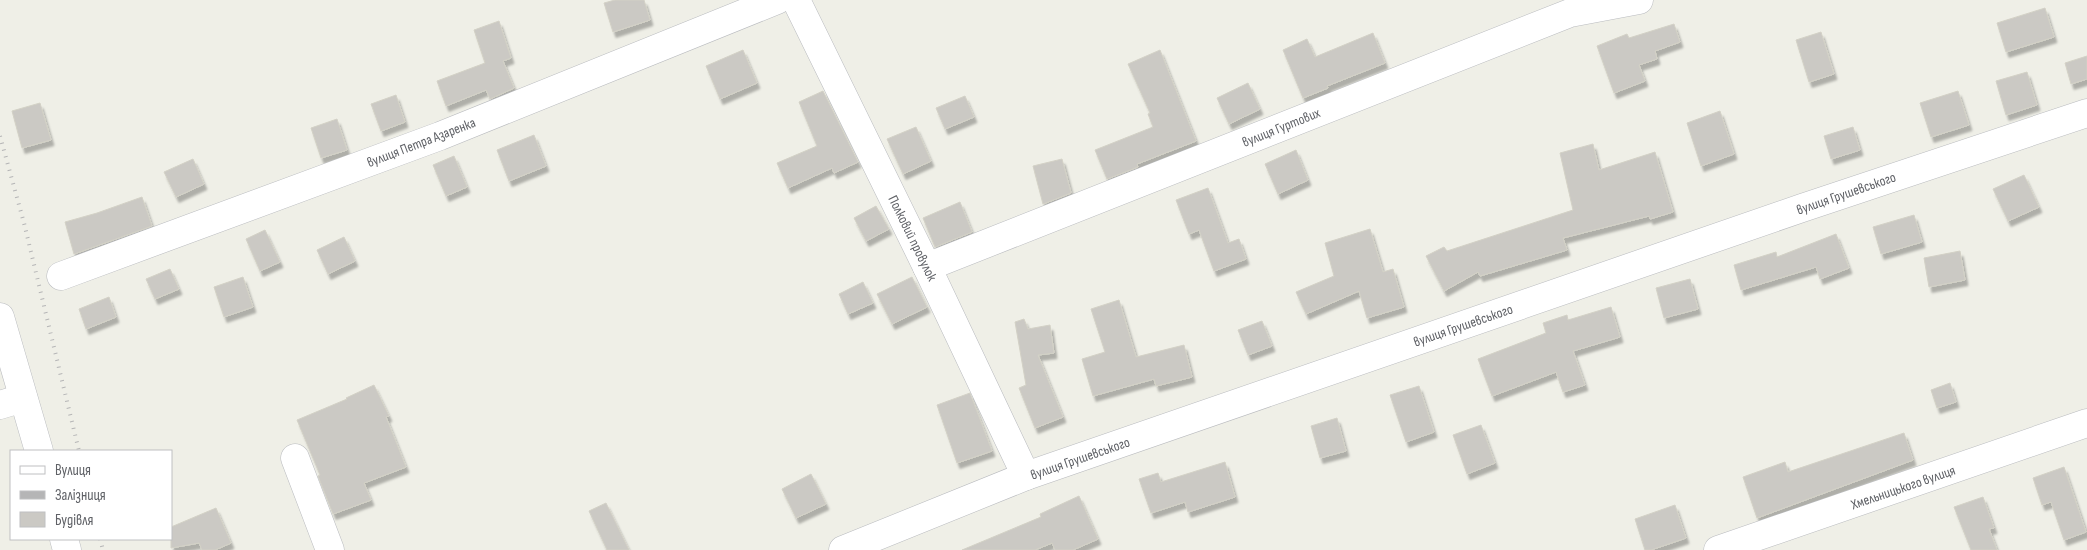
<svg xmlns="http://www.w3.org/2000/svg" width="2087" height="550" font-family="'Sofia Sans Condensed',sans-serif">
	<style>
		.building { fill: #cbc9c4; stroke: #d3d1c6; filter: url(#shadow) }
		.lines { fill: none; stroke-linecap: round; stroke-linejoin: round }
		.minor-casing { stroke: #b9bbbf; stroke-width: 29 }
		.minor { stroke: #fff; stroke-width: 28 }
		.rail { stroke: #b5b5b6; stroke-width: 4; stroke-dasharray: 1 6; stroke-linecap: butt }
		.labels { text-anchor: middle; stroke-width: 4; stroke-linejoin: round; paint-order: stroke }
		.street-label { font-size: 14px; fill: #5f6166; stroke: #fff }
	</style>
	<defs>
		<filter id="shadow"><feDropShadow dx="3" dy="5.5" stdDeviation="1" flood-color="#0004"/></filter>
	</defs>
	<rect width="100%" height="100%" fill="#efefe7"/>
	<g class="building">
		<path d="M615,0H644L650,20L613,32L604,3Z"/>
		<path d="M2045,8L2054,37L2006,52L1997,23Z"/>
		<path d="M499,21L511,58L503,61L514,88L490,99L486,90L446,106L437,81L485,63L474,30Z"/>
		<path d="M1674,24L1680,42L1655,51L1657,59L1639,65L1645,81L1614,93L1597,46L1627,34L1629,38Z"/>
		<path d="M1821,32L1834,74L1809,82L1796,40Z"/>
		<path d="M1373,33L1385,63L1327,86L1328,88L1303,98L1283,50L1307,39L1315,57Z"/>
		<path d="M743,50L757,83L720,99L706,66Z"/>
		<path d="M1160,50L1196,141L1137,164L1138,167L1107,179L1095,150L1153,127L1148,114L1150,113L1128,64Z"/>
		<path d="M2087,56V79L2071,84L2065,63Z"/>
		<path d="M2027,72L2037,105L2006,115L1996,81Z"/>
		<path d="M1248,83L1260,109L1229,124L1217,98Z"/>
		<path d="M823,91L858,162L834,173L832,168L788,188L777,163L817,146L799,102Z"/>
		<path d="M1958,91L1969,125L1931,137L1920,103Z"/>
		<path d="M396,95L405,122L381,131L371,104Z"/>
		<path d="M965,96L974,117L945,129L936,108Z"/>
		<path d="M40,103L51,140L22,148L12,111Z"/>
		<path d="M1720,111L1734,154L1701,166L1687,123Z"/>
		<path d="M337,119L347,150L321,158L311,128Z"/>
		<path d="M916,127L931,161L903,174L887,139Z"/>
		<path d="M1853,127L1860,150L1831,159L1824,136Z"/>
		<path d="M534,135L546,166L509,181L497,150Z"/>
		<path d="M1593,144L1599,170L1655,152L1673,212L1650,219L1649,216L1563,238L1567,250L1480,276L1478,272L1444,291L1426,256L1444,247L1447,251L1573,210L1560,153Z"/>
		<path d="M1296,150L1308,180L1278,194L1265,164Z"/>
		<path d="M454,156L467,187L446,196L433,165Z"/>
		<path d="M193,159L204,184L176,197L164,172Z"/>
		<path d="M1062,159L1071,193L1043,204L1033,166Z"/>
		<path d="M2024,175L2039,207L2008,221L1993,189Z"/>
		<path d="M1208,188L1228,243L1239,239L1246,259L1214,271L1199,230L1189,234L1176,200Z"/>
		<path d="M142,197L152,226L74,254L65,222L97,213Z"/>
		<path d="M960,202L972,232L935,247L923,218Z"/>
		<path d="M876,206L889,229L866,241L854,218Z"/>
		<path d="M1914,215L1922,242L1881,254L1873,227Z"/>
		<path d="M1370,229L1383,272L1393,269L1404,307L1367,318L1359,291L1306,314L1296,292L1334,276L1325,243Z"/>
		<path d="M265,230L280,262L260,271L246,239Z"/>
		<path d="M1836,234L1849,268L1820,279L1816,267L1741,290L1734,265L1776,252L1777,257Z"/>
		<path d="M344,237L355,261L328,274L317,250Z"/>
		<path d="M1960,251L1965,280L1929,287L1924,258Z"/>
		<path d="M170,269L179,289L155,299L146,279Z"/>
		<path d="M243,277L253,307L224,317L214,287Z"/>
		<path d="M912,277L927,307L892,324L877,294Z"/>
		<path d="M1690,279L1698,309L1664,318L1656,288Z"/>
		<path d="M863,282L873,303L848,314L839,294Z"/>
		<path d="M109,297L116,317L86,329L79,309Z"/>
		<path d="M1119,300L1136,357L1184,345L1192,377L1156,386L1154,379L1093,396L1082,359L1105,352L1091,309Z"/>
		<path d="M1611,307L1620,337L1573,351L1585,385L1563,392L1556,372L1492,396L1478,359L1546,333L1543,323L1567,315L1568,320Z"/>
		<path d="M1024,319L1028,329L1050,325L1054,353L1038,355L1063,417L1035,428L1019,388L1026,385L1015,322Z"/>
		<path d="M1262,321L1272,346L1248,355L1238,330Z"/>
		<path d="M1950,383L1956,402L1937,408L1931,390Z"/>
		<path d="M374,385L389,416L386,417L406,467L364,483L371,500L333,514L318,476L320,475L297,420L347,399L346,398Z"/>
		<path d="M1419,386L1434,432L1406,442L1390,395Z"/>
		<path d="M970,393L992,451L957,463L937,405Z"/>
		<path d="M1337,418L1346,451L1320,458L1311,426Z"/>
		<path d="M1481,425L1495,463L1467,474L1453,435Z"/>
		<path d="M1904,433L1913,460L1757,518L1743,477L1785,462L1788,472Z"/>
		<path d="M1225,462L1235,497L1188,512L1185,502L1151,513L1139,479L1158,473L1161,482Z"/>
		<path d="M2064,467L2086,532L2064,540L2051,502L2042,505L2033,478Z"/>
		<path d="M811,474L826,504L796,518L782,489Z"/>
		<path d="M1079,496L1098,539L1073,550H1055L1052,543L1035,550H962L1041,517L1040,514Z"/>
		<path d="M1983,497L1994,528L1989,529L1997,550H1971L1954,507Z"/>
		<path d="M606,503L629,550H607L589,511Z"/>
		<path d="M1675,505L1686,538L1651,550H1645L1635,519Z"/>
		<path d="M216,508L231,543L215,550H202L199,543L171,548V527Z"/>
	</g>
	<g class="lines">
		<g class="minor-casing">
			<g id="minor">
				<path d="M796,0L927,267L1026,476"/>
				<path d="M927,267L1570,13L1639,0"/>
				<path d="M61,276L440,136L777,0"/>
				<path d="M0,317L39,451"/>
				<path d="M0,405L23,398"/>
				<path d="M295,458L330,550"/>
				<path d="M64,539L67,550"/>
				<path d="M843,550L1026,476L1802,208L2087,113"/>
				<path d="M1718,550L2087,423"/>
			</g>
		</g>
		<use href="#minor" class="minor"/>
		<g class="rail">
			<path d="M0,136L24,223L79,451"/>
			<path d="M100,539L103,550"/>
		</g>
	</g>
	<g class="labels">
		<g class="street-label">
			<text transform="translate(1281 127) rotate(-22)" y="5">вулиця Гуртових</text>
			<text transform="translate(421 142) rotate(-21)" y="5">вулиця Петра Азаренка</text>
			<text transform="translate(1846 193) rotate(-19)" y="5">вулиця Грушевського</text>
			<text transform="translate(913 238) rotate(64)" y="5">Полковий провулок</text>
			<text transform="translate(1463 325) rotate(-19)" y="5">вулиця Грушевського</text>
			<text transform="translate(1080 458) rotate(-19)" y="5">вулиця Грушевського</text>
			<text transform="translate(1903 487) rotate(-19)" y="5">Хмельницького вулиця</text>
		</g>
	</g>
	<rect x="10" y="450" width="162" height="90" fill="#ffffff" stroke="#bfc0c2"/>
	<rect x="20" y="466" width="25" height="8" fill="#ffffff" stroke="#bfc0c2"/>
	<text x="55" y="475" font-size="15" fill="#5f6166">Вулиця</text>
	<rect x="20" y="491" width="25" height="8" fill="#b5b5b6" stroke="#bfc0c2"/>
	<text x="55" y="500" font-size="15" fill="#5f6166">Залізниця</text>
	<rect x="20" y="512" width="25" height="15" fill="#cbc9c4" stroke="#bfc0c2"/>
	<text x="55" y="525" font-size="15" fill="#5f6166">Будівля</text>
</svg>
